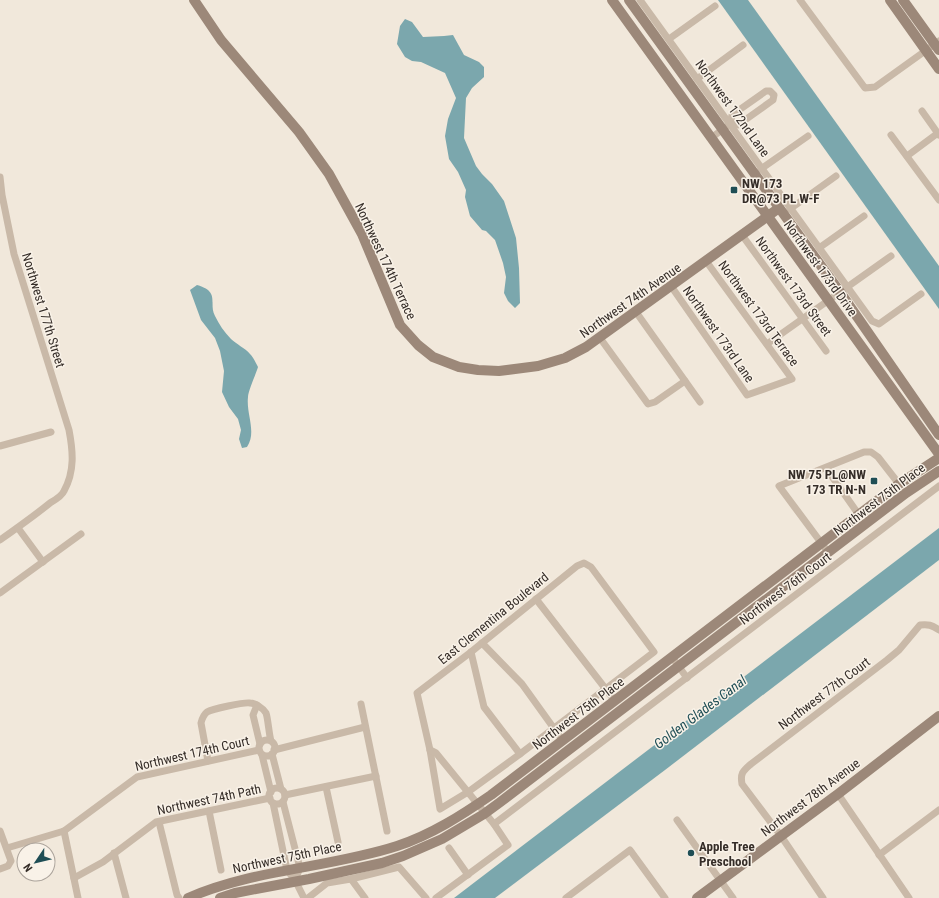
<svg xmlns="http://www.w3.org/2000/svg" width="939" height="898" font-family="'Roboto Condensed',sans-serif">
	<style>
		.water { fill: #7ba7ad }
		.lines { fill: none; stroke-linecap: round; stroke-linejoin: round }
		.street { stroke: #c9b9a8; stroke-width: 7 }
		.secondary { stroke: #9c8879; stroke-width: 10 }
		.poi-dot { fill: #1f4e55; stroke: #f9f2e8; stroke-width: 1.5 }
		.labels { text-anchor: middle; stroke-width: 3; stroke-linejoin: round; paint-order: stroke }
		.street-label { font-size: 13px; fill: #352d28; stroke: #f9f2e8 }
		.poi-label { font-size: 13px; font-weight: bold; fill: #352d28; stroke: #f9f2e8; text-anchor: start }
		.water-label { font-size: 14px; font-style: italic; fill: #1f4e55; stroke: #f9f2e8 }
	</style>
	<rect width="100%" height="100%" fill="#f1e8db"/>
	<g class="water">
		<path d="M718,0H748L939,266V309Z"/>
		<path d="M405,19L412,22L423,37L444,36L453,35L464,55L479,62L484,67V77L472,88L466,98L464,138L476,166L482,174L492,184L504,201L516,238L519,268L520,303L515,308L508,301L504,293L506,277L503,263L495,240L486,231L482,230L470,216L465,197L466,190L458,172L449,159L445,136L448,119L456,98L445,73L421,62L412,61L405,57L397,44L400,26Z"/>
		<path d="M197,285C221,292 208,303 215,316C219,324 224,332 231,339C236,344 245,348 250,354C253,357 256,363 258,367C256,374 248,391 248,397C246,414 257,432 247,447L242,448L239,439L241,430L238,419L229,407L222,392L224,371L220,351L215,338L201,320L190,290Z"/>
		<path d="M939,528V560L665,770L495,898H454Z"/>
	</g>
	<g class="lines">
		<g class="street">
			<path d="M640,0L872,321L879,324L921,294"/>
			<path d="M800,0L865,88L875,87L939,41"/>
			<path d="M669,39L715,6"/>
			<path d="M697,79L743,45"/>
			<path d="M922,111L939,135"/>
			<path d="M891,135L939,200"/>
			<path d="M711,138L730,124L738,125L773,100L774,95L770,91H766L732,115L730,124"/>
			<path d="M907,156L938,133"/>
			<path d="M761,169L808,136"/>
			<path d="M0,177L2,195L14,254L69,430C73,451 75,471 64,491C62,496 55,500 50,503C34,516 17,528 0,540"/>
			<path d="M790,209L836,176"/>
			<path d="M742,235L826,351"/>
			<path d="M819,248L864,216"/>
			<path d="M671,286L747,395L792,379L706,261"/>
			<path d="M636,312L700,402"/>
			<path d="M600,338L648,404L655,402L685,381"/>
			<path d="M767,344L891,256"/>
			<path d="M0,446L51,432"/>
			<path d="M826,468L859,515"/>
			<path d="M18,528L43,562"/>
			<path d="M828,552L779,486L864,452H871L878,457L899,484"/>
			<path d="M584,563L591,567L654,652L520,754L468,792L440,809L430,750L417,693L471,652L577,566Z"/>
			<path d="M0,593L81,534"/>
			<path d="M536,599L615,701"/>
			<path d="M482,643L522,684L563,741"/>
			<path d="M471,652L484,707L520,754"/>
			<path d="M672,657L687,678"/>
			<path d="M361,704L387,831"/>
			<path d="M257,705L253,715L260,744"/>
			<circle cx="267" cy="748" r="8"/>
			<path d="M274,750L365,727"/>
			<path d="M430,750L436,753L494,824L508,845L436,898"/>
			<path d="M272,754L281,789"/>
			<path d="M262,755L271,792"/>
			<path d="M208,761L201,723C202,719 203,715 207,712C212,709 244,702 250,703C255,703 263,708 266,713C268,718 269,735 271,741"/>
			<path d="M326,787L338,842"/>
			<circle cx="277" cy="796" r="8"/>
			<path d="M838,794L909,898"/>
			<path d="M285,795L376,776"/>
			<path d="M283,802L300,868L295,880"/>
			<path d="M273,803L287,870L295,880L304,898"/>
			<path d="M209,811L221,870"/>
			<path d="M677,820L733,898"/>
			<path d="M159,822L177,895L179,898"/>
			<path d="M494,824L939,486"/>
			<path d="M0,831L11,861L8,866L0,869"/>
			<path d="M64,831L78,898"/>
			<path d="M7,848L64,831L137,777L259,750"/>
			<path d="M449,848L468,875"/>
			<path d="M114,853L126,898"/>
			<path d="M879,855L939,810"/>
			<path d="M74,878L103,862L156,822L270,798"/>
			<path d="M351,879L365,898"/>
			<path d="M308,898L327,883L351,879L399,867L426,898"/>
			<path d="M566,898L630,850L665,898"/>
			<path d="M823,898L781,836L742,784C740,773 743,771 751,764L887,660L899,650L920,625C928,624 932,625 939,630"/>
		</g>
		<g class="secondary">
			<path d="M194,0L221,40L299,132L329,174L362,234L400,325L418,345L433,357L459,367L478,370L499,371L538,366L565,358L586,347L779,208"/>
			<path d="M612,0L939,454"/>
			<path d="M629,0L840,292L939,435"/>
			<path d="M890,0L939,69"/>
			<path d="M903,0L939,50"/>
			<path d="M188,898C254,869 329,868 397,846C431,835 462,815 491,795L899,484L939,458"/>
			<path d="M220,898L235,893L309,879L382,863L403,856L442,839L484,814L499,803L906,493L939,471"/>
			<path d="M697,898L838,794L939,716"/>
		</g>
	</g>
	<g class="poi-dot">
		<rect x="730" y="186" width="8" height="8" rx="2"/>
		<rect x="870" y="477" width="8" height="8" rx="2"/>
		<circle cx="691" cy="853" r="4"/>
	</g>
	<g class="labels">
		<g class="street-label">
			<text transform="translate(733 108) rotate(54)" y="5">Northwest 172nd Lane</text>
			<text transform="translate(386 261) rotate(65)" y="5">Northwest 174th Terrace</text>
			<text transform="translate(821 268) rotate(54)" y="5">Northwest 173rd Drive</text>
			<text transform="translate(794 286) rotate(54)" y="5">Northwest 173rd Street</text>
			<text transform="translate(630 300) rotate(-35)" y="5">Northwest 74th Avenue</text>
			<text transform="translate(44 310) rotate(73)" y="5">Northwest 177th Street</text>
			<text transform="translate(759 313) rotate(54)" y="5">Northwest 173rd Terrace</text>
			<text transform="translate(719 334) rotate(55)" y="5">Northwest 173rd Lane</text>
			<text transform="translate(879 499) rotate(-37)" y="5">Northwest 75th Place</text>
			<text transform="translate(785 588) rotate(-37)" y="5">Northwest 76th Court</text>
			<text transform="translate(493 618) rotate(-39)" y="5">East Clementina Boulevard</text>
			<text transform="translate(824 693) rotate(-37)" y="5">Northwest 77th Court</text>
			<text transform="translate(578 713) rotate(-37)" y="5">Northwest 75th Place</text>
			<text transform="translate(192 753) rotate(-13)" y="5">Northwest 174th Court</text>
			<text transform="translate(810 797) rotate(-37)" y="5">Northwest 78th Avenue</text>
			<text transform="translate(209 799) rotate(-12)" y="5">Northwest 74th Path</text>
			<text transform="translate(287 857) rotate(-12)" y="5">Northwest 75th Place</text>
		</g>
		<g class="poi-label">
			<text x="742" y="188">NW 173<tspan x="742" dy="15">DR@73 PL W-F</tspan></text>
			<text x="866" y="479" text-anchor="end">NW 75 PL@NW<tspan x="866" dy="15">173 TR N-N</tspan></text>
			<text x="699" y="851">Apple Tree<tspan x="699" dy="15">Preschool</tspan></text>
		</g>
		<g class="water-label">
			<text transform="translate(700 712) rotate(-37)" y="5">Golden Glades Canal</text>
		</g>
	</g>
	<g transform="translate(36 862) rotate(235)"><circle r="19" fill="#f9f2e8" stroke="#aba39b"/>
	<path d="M0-3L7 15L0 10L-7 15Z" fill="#1f4e55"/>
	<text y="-6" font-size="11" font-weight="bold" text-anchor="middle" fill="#352d28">N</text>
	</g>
</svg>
